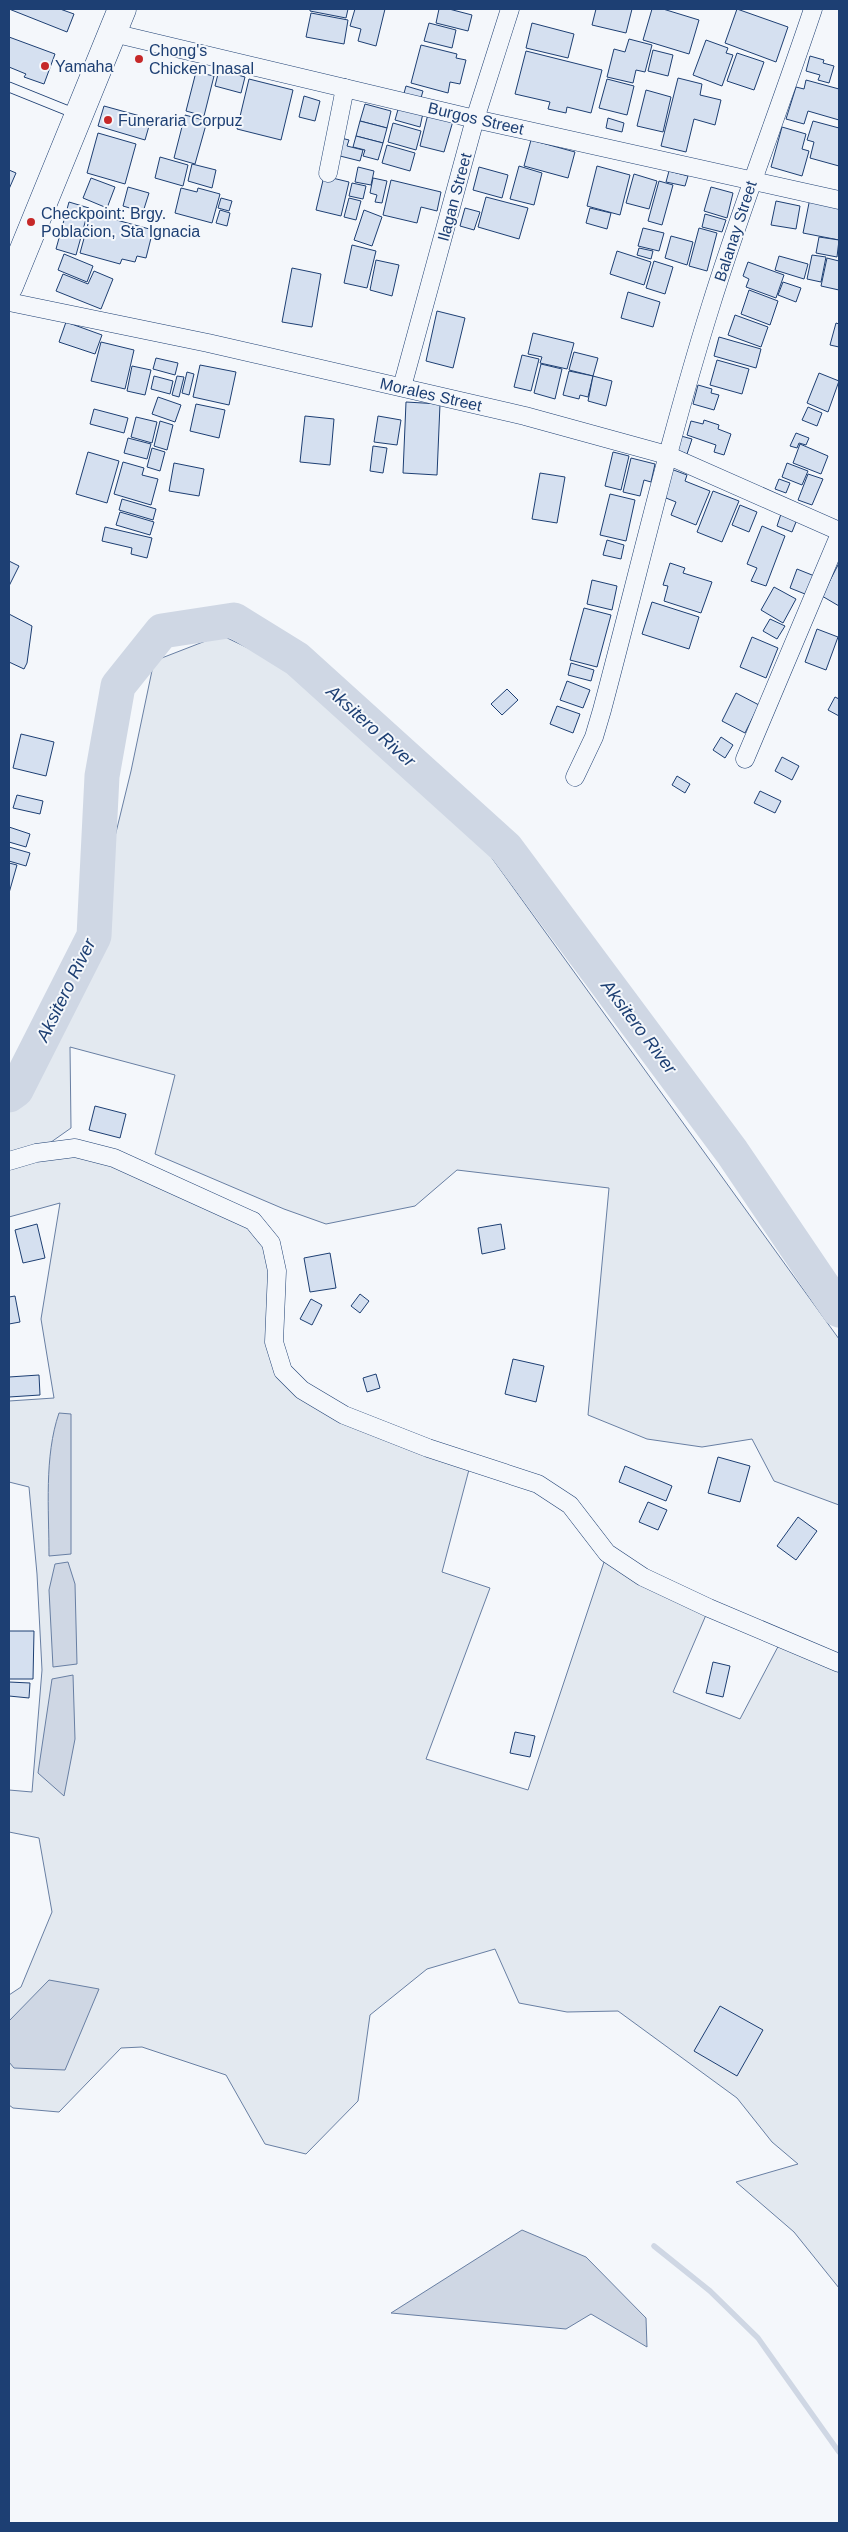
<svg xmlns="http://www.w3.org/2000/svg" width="848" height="2532" font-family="Arial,sans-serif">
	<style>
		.green { fill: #e3e9f0; stroke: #687fa3 }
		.water { fill: #cfd7e4; stroke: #687fa3 }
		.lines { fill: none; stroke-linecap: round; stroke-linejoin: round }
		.stream { stroke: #cfd7e4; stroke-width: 5.5 }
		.river { stroke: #cfd7e4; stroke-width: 35 }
		.building { fill: #d5e0f0; stroke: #1d3f73 }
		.lane-casing { stroke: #1d3f73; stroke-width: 11 }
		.street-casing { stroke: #1d3f73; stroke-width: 19 }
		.highway-casing { stroke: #1d3f73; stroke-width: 29 }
		.lane { stroke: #f4f7fb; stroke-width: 9 }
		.street { stroke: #f4f7fb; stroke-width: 18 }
		.highway { stroke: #f4f7fb; stroke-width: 28 }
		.poi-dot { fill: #c62828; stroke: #f4f7fb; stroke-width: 2 }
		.labels { text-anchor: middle; stroke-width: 4; stroke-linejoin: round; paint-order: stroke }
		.poi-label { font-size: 16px; fill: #1d3f73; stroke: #f4f7fb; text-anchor: start }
		.street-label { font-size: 16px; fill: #1d3f73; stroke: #f4f7fb }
		.water-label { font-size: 18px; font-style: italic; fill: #1d3f73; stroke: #f4f7fb }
	</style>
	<rect width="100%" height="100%" fill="#f4f7fb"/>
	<path class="green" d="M221,635L285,666L489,854L839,1339V1505L774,1481L752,1439L702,1447L647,1439L588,1415L609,1188L457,1170L415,1206L326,1224L284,1209L155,1154L175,1075L70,1047L71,1128L37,1152L114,1158L267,1238L274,1342L302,1390L471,1462L442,1572L490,1588L426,1759L528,1790L607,1553L709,1608L673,1692L740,1719L782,1639L839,1662V2288L794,2232L736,2182L798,2164L772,2142L737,2098L618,2011L567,2012L519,2003L495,1949L427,1969L370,2015L358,2101L306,2154L265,2144L226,2075L142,2047L121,2048L59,2112L13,2108L9,2105V1995L21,1987L52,1912L39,1838L9,1832V1790L32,1792L42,1670L37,1574L29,1487L9,1482V1401L54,1398L41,1319L60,1203L9,1217V1095L16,1090L88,947L131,771L154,661Z"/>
	<g class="water">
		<path d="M59,1413L71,1414V1554L49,1556C49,1509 44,1457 59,1413Z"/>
		<path d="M68,1562L75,1584L77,1664L53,1667L49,1590L55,1564Z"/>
		<path d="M73,1675L75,1739L64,1796L38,1773L52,1679Z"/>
		<path d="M49,1980L99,1989L65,2070L14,2068L9,2062V2021Z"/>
		<path d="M522,2230L586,2257L646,2318L647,2347L591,2314L566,2329L391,2313Z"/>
	</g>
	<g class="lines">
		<path class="stream" d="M654,2246L710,2291L758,2338L839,2452"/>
		<path class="river" d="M9,1095L16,1090L94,936L102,776L118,686L162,631L234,620L297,659L506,848L732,1152L839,1310"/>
	</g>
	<g class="building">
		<path d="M9,9H60L74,14L67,32Z"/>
		<path d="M310,9H348L346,18L310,11Z"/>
		<path d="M355,9H385L376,46L358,41L361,29L350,26Z"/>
		<path d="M439,9H449L472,15L468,31L436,23Z"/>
		<path d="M596,9H632L626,33L592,25Z"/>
		<path d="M652,9H663L699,20L689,54L643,40Z"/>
		<path d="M737,9L788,27L776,62L725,43Z"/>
		<path d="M311,13L348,20L344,44L306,37Z"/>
		<path d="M429,23L456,30L452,48L424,41Z"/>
		<path d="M532,23L574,34L568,58L526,48Z"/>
		<path d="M9,37L55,54L44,84L24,77L26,74L9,67Z"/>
		<path d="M629,39L652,45L645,72L636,70L633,83L607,77L614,49L625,52Z"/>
		<path d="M706,40L728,48L726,53L733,55L722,86L693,75Z"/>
		<path d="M421,45L457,54L456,58L466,60L460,84L450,82L448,93L411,83Z"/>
		<path d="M653,50L673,55L668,76L648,71Z"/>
		<path d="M526,51L602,70L591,113L567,107L566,113L548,109L550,102L515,94Z"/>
		<path d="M737,53L764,62L754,90L727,81Z"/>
		<path d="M810,56L824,60L823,63L834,66L829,83L818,80L820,75L806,71Z"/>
		<path d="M219,70L245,77L241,93L215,86Z"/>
		<path d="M196,72L214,76L204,116L186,111Z"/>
		<path d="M678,78L702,84L700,95L721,100L715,125L694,119L686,152L661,146Z"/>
		<path d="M249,79L293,90L281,140L237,129Z"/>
		<path d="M607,79L634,86L627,115L599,108Z"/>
		<path d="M806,80L839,89V120L808,111L804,124L786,119L796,87L804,89Z"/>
		<path d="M406,86L423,91L418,108L401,104Z"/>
		<path d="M646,90L671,97L663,132L637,126Z"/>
		<path d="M304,96L320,101L315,121L299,117Z"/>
		<path d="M365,104L391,111L387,128L360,121Z"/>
		<path d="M104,106L151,119L145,140L98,126Z"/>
		<path d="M399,106L423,113L420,127L395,120Z"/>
		<path d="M428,114L453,121L444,152L420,146Z"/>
		<path d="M185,115L207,121L195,164L174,158Z"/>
		<path d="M608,118L624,123L622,132L606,128Z"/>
		<path d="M360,121L387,128L383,143L356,136Z"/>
		<path d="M813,121L839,128V166L810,158L814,142L807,140Z"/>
		<path d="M393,123L421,131L416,150L388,142Z"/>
		<path d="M782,127L806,134L802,149L809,151L802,176L771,167Z"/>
		<path d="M98,133L136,144L125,184L87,173Z"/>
		<path d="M356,136L383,143L378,160L363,156L365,150L353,147Z"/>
		<path d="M341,138L349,140L347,146L363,150L360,161L336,155Z"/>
		<path d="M531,140L575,152L568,178L524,166Z"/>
		<path d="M387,145L415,153L410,171L382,163Z"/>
		<path d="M160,157L188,165L183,186L155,178Z"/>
		<path d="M192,164L216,170L212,188L188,181Z"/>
		<path d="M519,166L542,173L534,205L510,199Z"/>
		<path d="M597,166L630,175L620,215L587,206Z"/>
		<path d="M358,167L374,171L371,185L355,182Z"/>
		<path d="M479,167L508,175L502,198L473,190Z"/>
		<path d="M9,170L16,173L9,189Z"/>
		<path d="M669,171L688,176L685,186L666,182Z"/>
		<path d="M634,174L657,181L649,209L626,203Z"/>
		<path d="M324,176L349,182L341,216L316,210Z"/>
		<path d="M91,178L115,187L107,208L83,198Z"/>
		<path d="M373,178L387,181L382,203L375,202L377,195L370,193Z"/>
		<path d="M391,180L441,192L437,211L421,207L417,223L383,215Z"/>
		<path d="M659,181L673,185L662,225L648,221Z"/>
		<path d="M352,183L366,186L363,199L349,196Z"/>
		<path d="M128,187L149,193L143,212L123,206Z"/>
		<path d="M711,187L733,193L727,218L704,211Z"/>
		<path d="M181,188L197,192L198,188L220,194L212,223L175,213Z"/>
		<path d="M486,197L528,208L519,239L478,227Z"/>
		<path d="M221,198L232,201L229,211L218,208Z"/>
		<path d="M349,198L361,201L356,220L344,217Z"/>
		<path d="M810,198L839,204V240L803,233Z"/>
		<path d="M776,201L800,206L796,229L771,225Z"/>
		<path d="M69,202L89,208L76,255L56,249Z"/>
		<path d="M465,208L480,212L474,230L460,226Z"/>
		<path d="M590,208L611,213L607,229L586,223Z"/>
		<path d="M220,210L230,213L227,226L216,223Z"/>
		<path d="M364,210L382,217L372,246L354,240Z"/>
		<path d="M91,213L153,230L146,258L137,256L135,262L122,259L120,264L80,253Z"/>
		<path d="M705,214L726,220L722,232L702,227Z"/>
		<path d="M643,228L664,233L659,251L638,246Z"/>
		<path d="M699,228L717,233L707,271L689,266Z"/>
		<path d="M671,236L693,242L687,265L665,258Z"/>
		<path d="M819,237L839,240L837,257L816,253Z"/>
		<path d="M352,245L376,251L367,288L344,283Z"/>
		<path d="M639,248L653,251L651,259L637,255Z"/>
		<path d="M617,251L651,262L644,285L610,274Z"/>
		<path d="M64,254L93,266L87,282L58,270Z"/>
		<path d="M812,255L826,257L821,282L807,279Z"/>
		<path d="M779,256L808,264L804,279L775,270Z"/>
		<path d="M827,258L839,261V290L821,286Z"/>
		<path d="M376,260L399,265L392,296L370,290Z"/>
		<path d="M654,261L673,267L665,294L646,288Z"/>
		<path d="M748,262L784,275L776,298L746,287L749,279L743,276Z"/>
		<path d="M292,268L321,274L312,327L282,322Z"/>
		<path d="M94,271L113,279L101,309L56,291L63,274L88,284Z"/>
		<path d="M783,282L801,288L796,302L778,295Z"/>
		<path d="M749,290L778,301L770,325L741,314Z"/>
		<path d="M628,292L660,302L653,327L621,318Z"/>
		<path d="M437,311L465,318L453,368L426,361Z"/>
		<path d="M735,315L768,327L761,347L728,335Z"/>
		<path d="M66,322L102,335L95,354L59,342Z"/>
		<path d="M836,323L839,324V347L830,345Z"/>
		<path d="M533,333L574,343L567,369L540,363L542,357L528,354Z"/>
		<path d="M719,337L761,349L756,368L714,356Z"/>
		<path d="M101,342L134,350L125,389L91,381Z"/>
		<path d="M574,352L598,358L593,376L569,370Z"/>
		<path d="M522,355L539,359L531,391L514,387Z"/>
		<path d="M156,358L178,363L175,375L153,369Z"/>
		<path d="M717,360L749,369L742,394L710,385Z"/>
		<path d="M541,364L562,369L555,399L534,393Z"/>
		<path d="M200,365L236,372L229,405L193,397Z"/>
		<path d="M132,366L151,370L145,395L127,391Z"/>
		<path d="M569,371L593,376L588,397L580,395L579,399L563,395Z"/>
		<path d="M187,372L194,374L189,395L182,393Z"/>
		<path d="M819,373L839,381L828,412L807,403Z"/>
		<path d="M154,376L173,381L170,394L151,389Z"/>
		<path d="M177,376L184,377L179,397L172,395Z"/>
		<path d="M593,376L612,381L606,406L588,401Z"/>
		<path d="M698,385L712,389L711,393L719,395L714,410L693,404Z"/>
		<path d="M158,397L181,405L175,422L152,414Z"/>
		<path d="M406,402L440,404L437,475L403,473Z"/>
		<path d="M196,404L225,410L219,438L190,431Z"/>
		<path d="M808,407L822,413L817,426L802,420Z"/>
		<path d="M94,409L128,418L124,433L90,424Z"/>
		<path d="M305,416L334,419L330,465L300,462Z"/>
		<path d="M378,416L401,420L397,445L374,442Z"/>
		<path d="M136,417L157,422L152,443L131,437Z"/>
		<path d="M704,420L719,425L718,429L731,434L724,455L714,452L716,445L687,435L691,421L703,424Z"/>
		<path d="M160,421L173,425L167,450L154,446Z"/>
		<path d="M796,433L809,438L806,445L799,443L797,448L790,446Z"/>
		<path d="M681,436L692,439L687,454L676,450Z"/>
		<path d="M128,438L151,444L147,459L124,453Z"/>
		<path d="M800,444L828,456L821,474L793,463Z"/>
		<path d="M373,446L387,448L383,473L370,471Z"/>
		<path d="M152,448L165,452L160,471L147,467Z"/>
		<path d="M88,452L119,461L107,503L76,494Z"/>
		<path d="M613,452L629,456L621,490L605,486Z"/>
		<path d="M631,458L655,464L651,482L644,480L640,496L623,492Z"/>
		<path d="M123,462L144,468L142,475L158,479L151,505L114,494Z"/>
		<path d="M174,463L204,469L199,496L169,491Z"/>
		<path d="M787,463L808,471L802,485L782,477Z"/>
		<path d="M671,469L687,475L685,481L710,491L696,525L671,515L676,502L661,496Z"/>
		<path d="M540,473L565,477L557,523L532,519Z"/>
		<path d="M808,474L823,479L812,505L798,500Z"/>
		<path d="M779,479L790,483L786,493L775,489Z"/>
		<path d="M713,491L739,501L722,542L697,532Z"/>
		<path d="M610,494L635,500L626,541L600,535Z"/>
		<path d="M122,499L156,509L153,520L119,510Z"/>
		<path d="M740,505L757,512L749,532L732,525Z"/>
		<path d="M782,511L798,517L792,532L777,526Z"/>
		<path d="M120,512L154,522L150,535L116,525Z"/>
		<path d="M762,526L785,536L766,586L751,581L757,568L747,564Z"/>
		<path d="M105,527L152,538L147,558L131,554L132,548L102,541Z"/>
		<path d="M607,540L624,545L621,559L603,555Z"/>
		<path d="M9,561L19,566L9,586Z"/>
		<path d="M670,563L685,568L683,573L712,582L701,613L664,601L668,586L663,585Z"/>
		<path d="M839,563V606L822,596Z"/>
		<path d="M797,569L817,577L810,596L790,588Z"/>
		<path d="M592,580L617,586L612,610L587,604Z"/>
		<path d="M774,587L796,599L783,623L761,610Z"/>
		<path d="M652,602L699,617L689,649L642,634Z"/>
		<path d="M584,608L611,615L597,667L570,660Z"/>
		<path d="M9,614L32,626L27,663L24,669L9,662Z"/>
		<path d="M770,619L785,626L777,639L763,631Z"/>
		<path d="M817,629L838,637L826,670L805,662Z"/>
		<path d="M752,637L778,648L766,678L740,667Z"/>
		<path d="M571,663L594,670L591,681L568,675Z"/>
		<path d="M567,681L590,690L583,708L560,700Z"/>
		<path d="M507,689L518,700L502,715L491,704Z"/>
		<path d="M736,693L759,705L745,733L722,721Z"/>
		<path d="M835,697L839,699V716L828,710Z"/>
		<path d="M557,706L580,714L573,733L550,724Z"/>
		<path d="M21,734L54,742L46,776L13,768Z"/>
		<path d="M721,737L733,745L725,758L713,750Z"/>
		<path d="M782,757L799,766L792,780L775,771Z"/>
		<path d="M677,776L690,784L685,793L672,785Z"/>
		<path d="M760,791L781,801L775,813L754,803Z"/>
		<path d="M17,795L43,801L40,814L13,808Z"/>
		<path d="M9,827L30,834L26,847L9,842Z"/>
		<path d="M9,847L30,853L26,866L9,861Z"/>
		<path d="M9,863L17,865L9,893Z"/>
		<path d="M95,1106L126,1114L120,1138L89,1130Z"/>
		<path d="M37,1224L45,1258L23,1263L15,1230Z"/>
		<path d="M501,1224L505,1249L482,1254L478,1228Z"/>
		<path d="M330,1253L336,1288L310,1292L304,1258Z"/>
		<path d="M360,1294L369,1301L360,1313L351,1306Z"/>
		<path d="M15,1296L20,1322L9,1324V1297Z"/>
		<path d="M311,1299L322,1305L312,1325L300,1319Z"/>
		<path d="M513,1359L544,1366L536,1402L505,1394Z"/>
		<path d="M376,1374L380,1388L367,1392L363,1378Z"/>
		<path d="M39,1375L40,1395L9,1397V1377Z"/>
		<path d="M718,1457L750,1466L740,1502L708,1493Z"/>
		<path d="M625,1466L672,1486L666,1501L619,1482Z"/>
		<path d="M648,1502L667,1510L658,1530L639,1522Z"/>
		<path d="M798,1517L817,1531L796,1560L777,1546Z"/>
		<path d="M9,1631H34L33,1679H9Z"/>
		<path d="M713,1662L730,1666L723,1697L706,1693Z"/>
		<path d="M9,1682L30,1683L29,1698L9,1696Z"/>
		<path d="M515,1732L535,1736L530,1757L510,1753Z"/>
		<path d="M720,2006L763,2030L737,2076L694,2051Z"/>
	</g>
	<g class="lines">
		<g class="lane-casing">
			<path id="lane" d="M9,87L76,114"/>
		</g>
		<g class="street-casing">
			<g id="street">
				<path d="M113,33L475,119L839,200"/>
				<path d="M328,173L345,88"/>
				<path d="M9,302L208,343L525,416L667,455L839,531"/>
				<path d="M402,387L475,119L510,9"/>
				<path d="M745,759L839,536"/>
				<path d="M575,777L594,737L602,710C638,575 669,439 711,305C742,205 780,108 813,9"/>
				<path d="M9,1161L36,1153L75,1148L114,1158L253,1221L271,1243L277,1271L274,1342L283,1371L302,1390L344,1415L428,1448L538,1484L570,1505L607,1553L643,1577L709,1608L839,1663"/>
			</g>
		</g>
		<g class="highway-casing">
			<path id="highway" d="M9,286L122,9"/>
		</g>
		<use href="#lane" class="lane"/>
		<use href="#street" class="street"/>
		<use href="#highway" class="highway"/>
	</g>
	<g class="poi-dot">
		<circle cx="139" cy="59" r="5"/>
		<circle cx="45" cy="66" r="5"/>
		<circle cx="108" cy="120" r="5"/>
		<circle cx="31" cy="222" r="5"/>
	</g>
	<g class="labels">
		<g class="poi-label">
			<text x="149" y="56">Chong's<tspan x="149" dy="18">Chicken Inasal</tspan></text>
			<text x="55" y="72">Yamaha</text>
			<text x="118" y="126">Funeraria Corpuz</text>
			<text x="41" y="219">Checkpoint: Brgy.<tspan x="41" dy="18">Poblacion, Sta Ignacia</tspan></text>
		</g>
		<g class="street-label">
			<text transform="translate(476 118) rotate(13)" y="6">Burgos Street</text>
			<text transform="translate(454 197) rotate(-75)" y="6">Ilagan Street</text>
			<text transform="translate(735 231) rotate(-72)" y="6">Balanay Street</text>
			<text transform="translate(431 394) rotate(13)" y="6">Morales Street</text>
		</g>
		<g class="water-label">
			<text transform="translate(371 726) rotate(42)" y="6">Aksitero River</text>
			<text transform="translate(66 990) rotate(-64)" y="6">Aksitero River</text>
			<text transform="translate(639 1027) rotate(53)" y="6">Aksitero River</text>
		</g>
	</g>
	<rect width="848" height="2532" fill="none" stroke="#1d3f73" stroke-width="20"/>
</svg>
